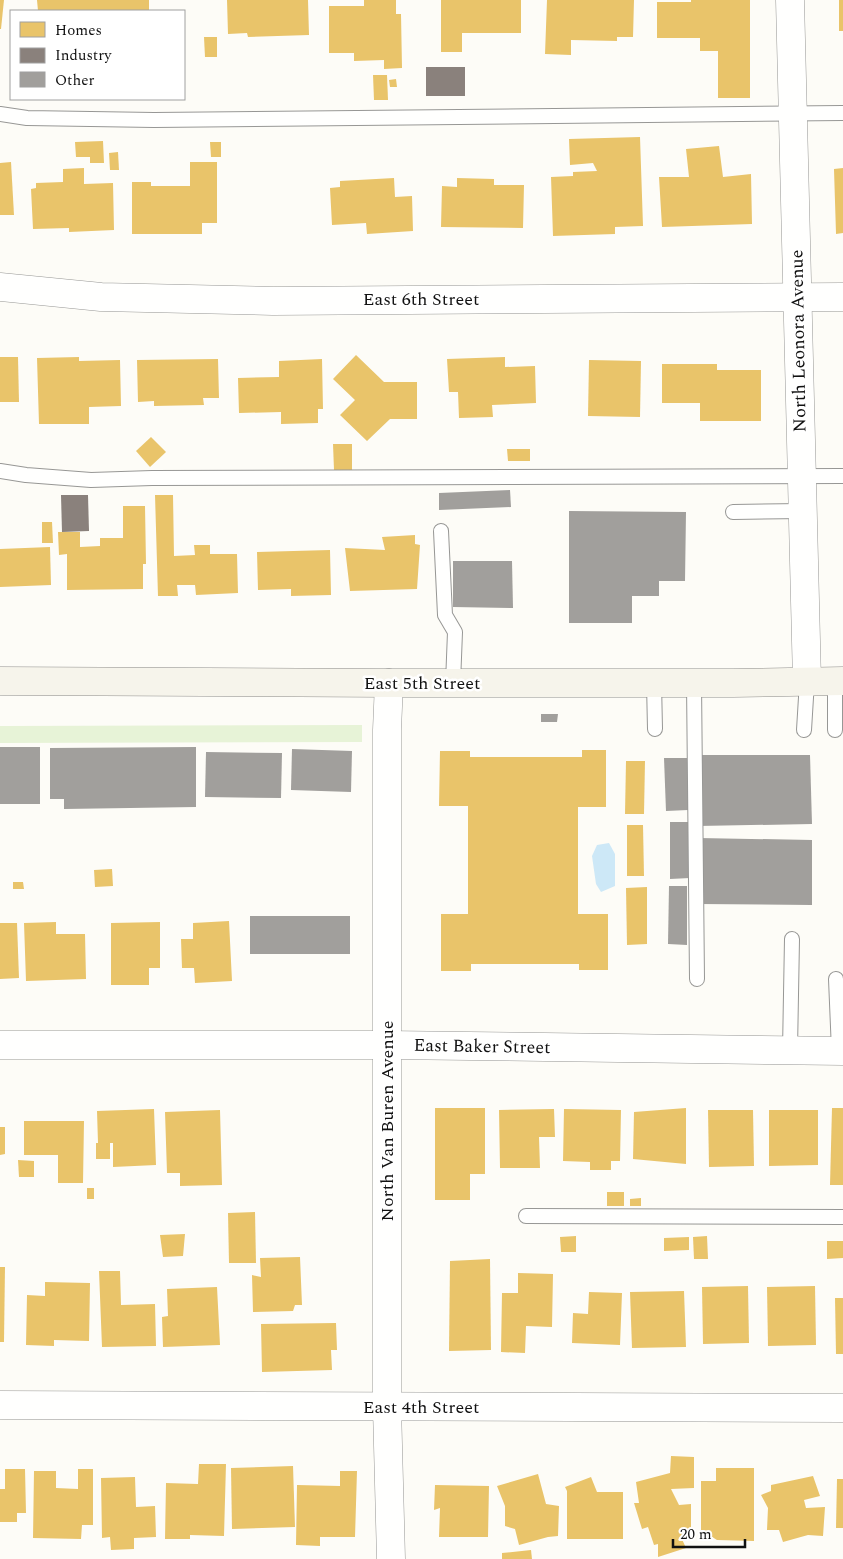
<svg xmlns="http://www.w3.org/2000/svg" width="843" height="1559" font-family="Spectral,serif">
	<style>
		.green { fill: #e7f3d7 }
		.water { fill: #cde8f7 }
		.homes { fill: #e9c46a }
		.industry { fill: #8a817c }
		.building { fill: #a19f9c }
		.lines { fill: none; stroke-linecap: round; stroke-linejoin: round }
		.lane-casing { stroke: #979795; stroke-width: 16 }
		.street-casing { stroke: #979795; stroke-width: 29 }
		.secondary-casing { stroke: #8e8d8b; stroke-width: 29 }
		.lane { stroke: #fffffe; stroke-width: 14 }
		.street { stroke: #fffffe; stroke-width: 28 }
		.secondary { stroke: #f6f4eb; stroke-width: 28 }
		.labels { text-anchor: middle; stroke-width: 5; stroke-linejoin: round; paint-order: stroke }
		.street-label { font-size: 18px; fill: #111; stroke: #fff }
	</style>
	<rect width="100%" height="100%" fill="#fdfcf7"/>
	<path class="green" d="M362,725V742L0,743V726Z"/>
	<path class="water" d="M609,843L615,854V886L601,892L596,884L592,856L597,845Z"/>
	<g class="homes">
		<path d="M0,0H4L1,29H0Z"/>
		<path d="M37,0H149V11H38Z"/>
		<path d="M227,0H308L309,35L248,37L247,33L228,34Z"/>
		<path d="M364,0H396V14H401L402,68L384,69V60L354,61V53H329V6H364Z"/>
		<path d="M441,0H521V33H462V52H441Z"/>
		<path d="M547,0H634L633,37H617V41L571,40V55L545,54Z"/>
		<path d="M691,0H750V98H718V51H700V38H657V2H691Z"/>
		<rect x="839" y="0" width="4" height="31"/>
		<path d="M204,37H217V57H205Z"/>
		<path d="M373,75H387L388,100H374Z"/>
		<path d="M396,79L397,87H390L389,80Z"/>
		<path d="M640,137L643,226L615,227V234L553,236L551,177L573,176V172L597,171L593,163L570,165L569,139Z"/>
		<path d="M103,141L104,163H90V157H76L75,142Z"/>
		<path d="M210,142H221V157H211Z"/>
		<path d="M719,146L723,177L751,174L752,224L662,227L659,177H689L686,149Z"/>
		<path d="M118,152L119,170H110L109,153Z"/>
		<path d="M11,162L14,215H0V163Z"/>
		<path d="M190,162H217V223H202V234H132V182H151V186H190Z"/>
		<path d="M84,168V184L113,183L114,230L69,232V228L33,229L31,189L36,188V183L63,182V169Z"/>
		<path d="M843,168V233L836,234L834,169Z"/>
		<path d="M394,178L395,197L412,196L413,231L367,234L366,223L332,225L330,188L340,187V181Z"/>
		<path d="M457,178L494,179V185H524L523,228L441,227L442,186L457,187Z"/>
		<path d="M356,355L384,382H417V419H390L367,441L340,415L355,400L333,379Z"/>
		<path d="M0,357H18L19,402H0Z"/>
		<path d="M79,357V361L120,360L121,406L89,407V424H39L37,358Z"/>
		<path d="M505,357V367L535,366L536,403L492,405L493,417L459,418L458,392H449L447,359Z"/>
		<path d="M218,359L219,398H203L204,405L154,406V401L138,402L137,360Z"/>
		<path d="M322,359L323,409H318V423L281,424V412L239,413L238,378L279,377V361Z"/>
		<path d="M589,360L641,361L640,417L588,416Z"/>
		<path d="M662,364H717V370H761V421H700V403H662Z"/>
		<path d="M151,437L166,452L150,467L136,451Z"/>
		<path d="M333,444H352V470H334Z"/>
		<path d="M507,449H530V461H508Z"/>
		<path d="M155,495H173L174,556L195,555L194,545H210V554H237L238,593L196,595L195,585H177L178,596H158Z"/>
		<path d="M123,506H145L146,564H143V589L67,590V554L59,555L58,532H80V547L100,546V538H123Z"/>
		<path d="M42,522H52L53,543H42Z"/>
		<path d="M415,535V544L420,545L417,589L350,591L345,548L385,550L382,537Z"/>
		<path d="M50,547L51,585L0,587V549Z"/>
		<path d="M330,550L331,595L291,596V589L258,590L257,552Z"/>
		<path d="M582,750H606V807H578V914H608V970H579V964H471V971H441V914H468V806H439L440,751H470V757H582Z"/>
		<path d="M626,761H645L644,814H625Z"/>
		<path d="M627,825H643L644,876H627Z"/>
		<path d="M112,869L113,886L95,887L94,870Z"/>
		<path d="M13,882H23L24,889H13Z"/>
		<path d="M647,887V944L627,945L626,888Z"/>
		<path d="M229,921L232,981L195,983L194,968H182L181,939H193V923Z"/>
		<path d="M56,922V934H85L86,979L26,981L24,923Z"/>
		<path d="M160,922V968H149V985H111V923Z"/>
		<path d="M0,923H17L19,978L0,979Z"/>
		<path d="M435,1108H485V1174H470V1200H435Z"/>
		<path d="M686,1108V1164L633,1159L634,1112Z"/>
		<path d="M832,1108H843V1185H830Z"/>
		<path d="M154,1109L156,1165L113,1167V1143H110V1159H96V1143H98L97,1111Z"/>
		<path d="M554,1109L555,1137H539L540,1168H500L499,1110Z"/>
		<path d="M564,1109L621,1110L620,1161H611V1170H590V1162L563,1161Z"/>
		<path d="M220,1110L222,1185L180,1186V1173H167L165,1112Z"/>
		<path d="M708,1110H753L754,1166L709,1167Z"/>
		<path d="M769,1110H818V1165L769,1166Z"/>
		<path d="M24,1121H84L83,1183H58V1155H24Z"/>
		<path d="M0,1127H5V1154L0,1155Z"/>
		<path d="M18,1160L34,1161V1177H19Z"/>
		<rect x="87" y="1188" width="7" height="11"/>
		<rect x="607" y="1192" width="17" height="14"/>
		<path d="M641,1198V1206H630V1199Z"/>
		<path d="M255,1212L256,1263H229L228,1213Z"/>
		<path d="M185,1234L183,1256L163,1257L160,1235Z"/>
		<path d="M576,1236V1252H561L560,1237Z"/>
		<path d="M707,1236L708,1259H694L693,1237Z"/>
		<path d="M689,1237V1250L664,1251V1238Z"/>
		<path d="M827,1241H843V1258L827,1259Z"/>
		<path d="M300,1257L302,1305H295L293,1311L253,1312L252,1275L261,1277L260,1258Z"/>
		<path d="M490,1259L491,1350L449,1351L450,1261Z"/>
		<path d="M0,1267H5L4,1342H0Z"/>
		<path d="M99,1271H120L121,1305L155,1304L156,1346L102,1347Z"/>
		<path d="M518,1273L553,1274L552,1327L526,1326L525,1353L501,1352L502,1293H518Z"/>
		<path d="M45,1282L90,1283L89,1341L54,1340V1346L26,1345L27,1295L45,1296Z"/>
		<path d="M748,1286L749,1343L703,1344L702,1287Z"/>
		<path d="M815,1286L816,1345L768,1346L767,1287Z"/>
		<path d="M217,1287L220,1345L163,1347L162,1317L168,1316L167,1289Z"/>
		<path d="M684,1291L686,1347L632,1348L630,1292Z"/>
		<path d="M589,1292L622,1293L620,1345L572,1343L573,1313L588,1314Z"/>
		<path d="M835,1298H843V1354H836Z"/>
		<path d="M336,1323L337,1350H331L332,1370L262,1372L261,1324Z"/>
		<path d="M671,1456L694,1457V1488L671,1489L679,1505L691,1504V1537H681L686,1548L658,1557V1544L654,1545L648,1527L642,1529L634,1503H639L636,1482L670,1473Z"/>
		<path d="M199,1464H226L224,1536L190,1535V1539H165L166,1483L198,1484Z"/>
		<path d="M293,1466L295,1527L232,1529L231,1468Z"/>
		<path d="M716,1468H754V1541L717,1540L709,1535H701V1481H716Z"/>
		<path d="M5,1469H25L26,1513H17V1522H0V1489H5Z"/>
		<path d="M78,1469H93V1525H82L81,1539L33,1538L34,1471H56V1488L78,1489Z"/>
		<path d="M340,1471H357L355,1537H320V1546L296,1545L297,1485L340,1486Z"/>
		<path d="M538,1474L546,1504L559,1506L558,1536L548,1537L519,1545L515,1529L505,1526V1506L497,1486Z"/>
		<path d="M813,1476L820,1496L804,1500L806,1508L825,1507L823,1536L808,1535L783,1542L779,1530H767L768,1508L761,1495L771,1491V1485Z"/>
		<path d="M135,1477L136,1507L155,1506L156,1537L134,1538V1549L111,1550L110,1537L102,1538L101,1478Z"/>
		<path d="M591,1477L597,1492H623V1539H567V1491L565,1487Z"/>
		<path d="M837,1479H843V1528H836Z"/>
		<path d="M435,1485L489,1486L488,1537H439L440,1508L434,1510Z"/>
		<path d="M531,1550L532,1559H502V1553Z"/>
	</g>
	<g class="industry">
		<rect x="426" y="67" width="39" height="29"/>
		<path d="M61,495H88L89,531L62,532Z"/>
	</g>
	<g class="building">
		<path d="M510,490L511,507L439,510V493Z"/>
		<path d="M569,511L686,512L685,581H659V596H632V623H569Z"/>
		<path d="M453,561H512L513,608L453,607Z"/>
		<path d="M541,714H558L557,722H541Z"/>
		<rect x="0" y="747" width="40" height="57"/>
		<path d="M196,747V807L64,809V799H50V748Z"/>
		<path d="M292,749L352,751L351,792L291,790Z"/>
		<path d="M206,752L282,753L281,798L205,797Z"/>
		<path d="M699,755H810L812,824L698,826Z"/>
		<path d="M664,758H691L688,810L666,811Z"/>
		<path d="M670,822H689L690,878L670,879Z"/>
		<path d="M699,838L812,840V905L699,904Z"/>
		<path d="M669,886H687V945L668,944Z"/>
		<rect x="250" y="916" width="100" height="38"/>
	</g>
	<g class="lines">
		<g class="lane-casing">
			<g id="lane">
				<path d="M0,114L27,118L154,120L843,113"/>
				<path d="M0,471L26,475L91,480L152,478L843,476"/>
				<path d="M733,512L803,511"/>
				<path d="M441,531L445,615L455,632L453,683"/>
				<path d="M835,681V730"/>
				<path d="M654,683L655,729"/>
				<path d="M694,683L697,979"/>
				<path d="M804,730L807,681"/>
				<path d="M836,979L839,1051"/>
				<path d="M790,1050L792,939"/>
				<path d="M526,1216L843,1217"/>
			</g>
		</g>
		<g class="street-casing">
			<g id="street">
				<path d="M790,0L807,681"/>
				<path d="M0,287L101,297L273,301L843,297"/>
				<path d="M389,683L387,730V1407L391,1559"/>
				<path d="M0,1045H387L843,1051"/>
				<path d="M0,1405L843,1408"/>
			</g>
		</g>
		<g class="secondary-casing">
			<path id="secondary" d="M0,681L389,683H733L843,681"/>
		</g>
		<use href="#lane" class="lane"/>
		<use href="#street" class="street"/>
		<use href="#secondary" class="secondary"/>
	</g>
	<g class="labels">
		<g class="street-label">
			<text x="421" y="305">East 6th Street</text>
			<text transform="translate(798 341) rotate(-91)" y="6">North Leonora Avenue</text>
			<text x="422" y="689">East 5th Street</text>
			<text transform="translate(482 1046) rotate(1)" y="6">East Baker Street</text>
			<text transform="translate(387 1121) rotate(-90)" y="6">North Van Buren Avenue</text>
			<text x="421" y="1413">East 4th Street</text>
		</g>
	</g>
	<rect x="10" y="10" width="175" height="90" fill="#ffffff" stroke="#a0a0a0"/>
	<rect x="20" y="22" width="25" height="15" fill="#e9c46a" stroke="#a0a0a0"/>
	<text x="55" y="35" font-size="15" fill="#111111">Homes</text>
	<rect x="20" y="48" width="25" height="15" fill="#8a817c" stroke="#a0a0a0"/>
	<text x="55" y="60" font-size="15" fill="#111111">Industry</text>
	<rect x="20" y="72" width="25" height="15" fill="#a19f9c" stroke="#a0a0a0"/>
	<text x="55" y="85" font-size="15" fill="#111111">Other</text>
	<path d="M673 1539v8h72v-8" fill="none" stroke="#111111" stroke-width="2.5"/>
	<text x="680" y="1539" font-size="15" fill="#111111" stroke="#ffffff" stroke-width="4" paint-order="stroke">20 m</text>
</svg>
